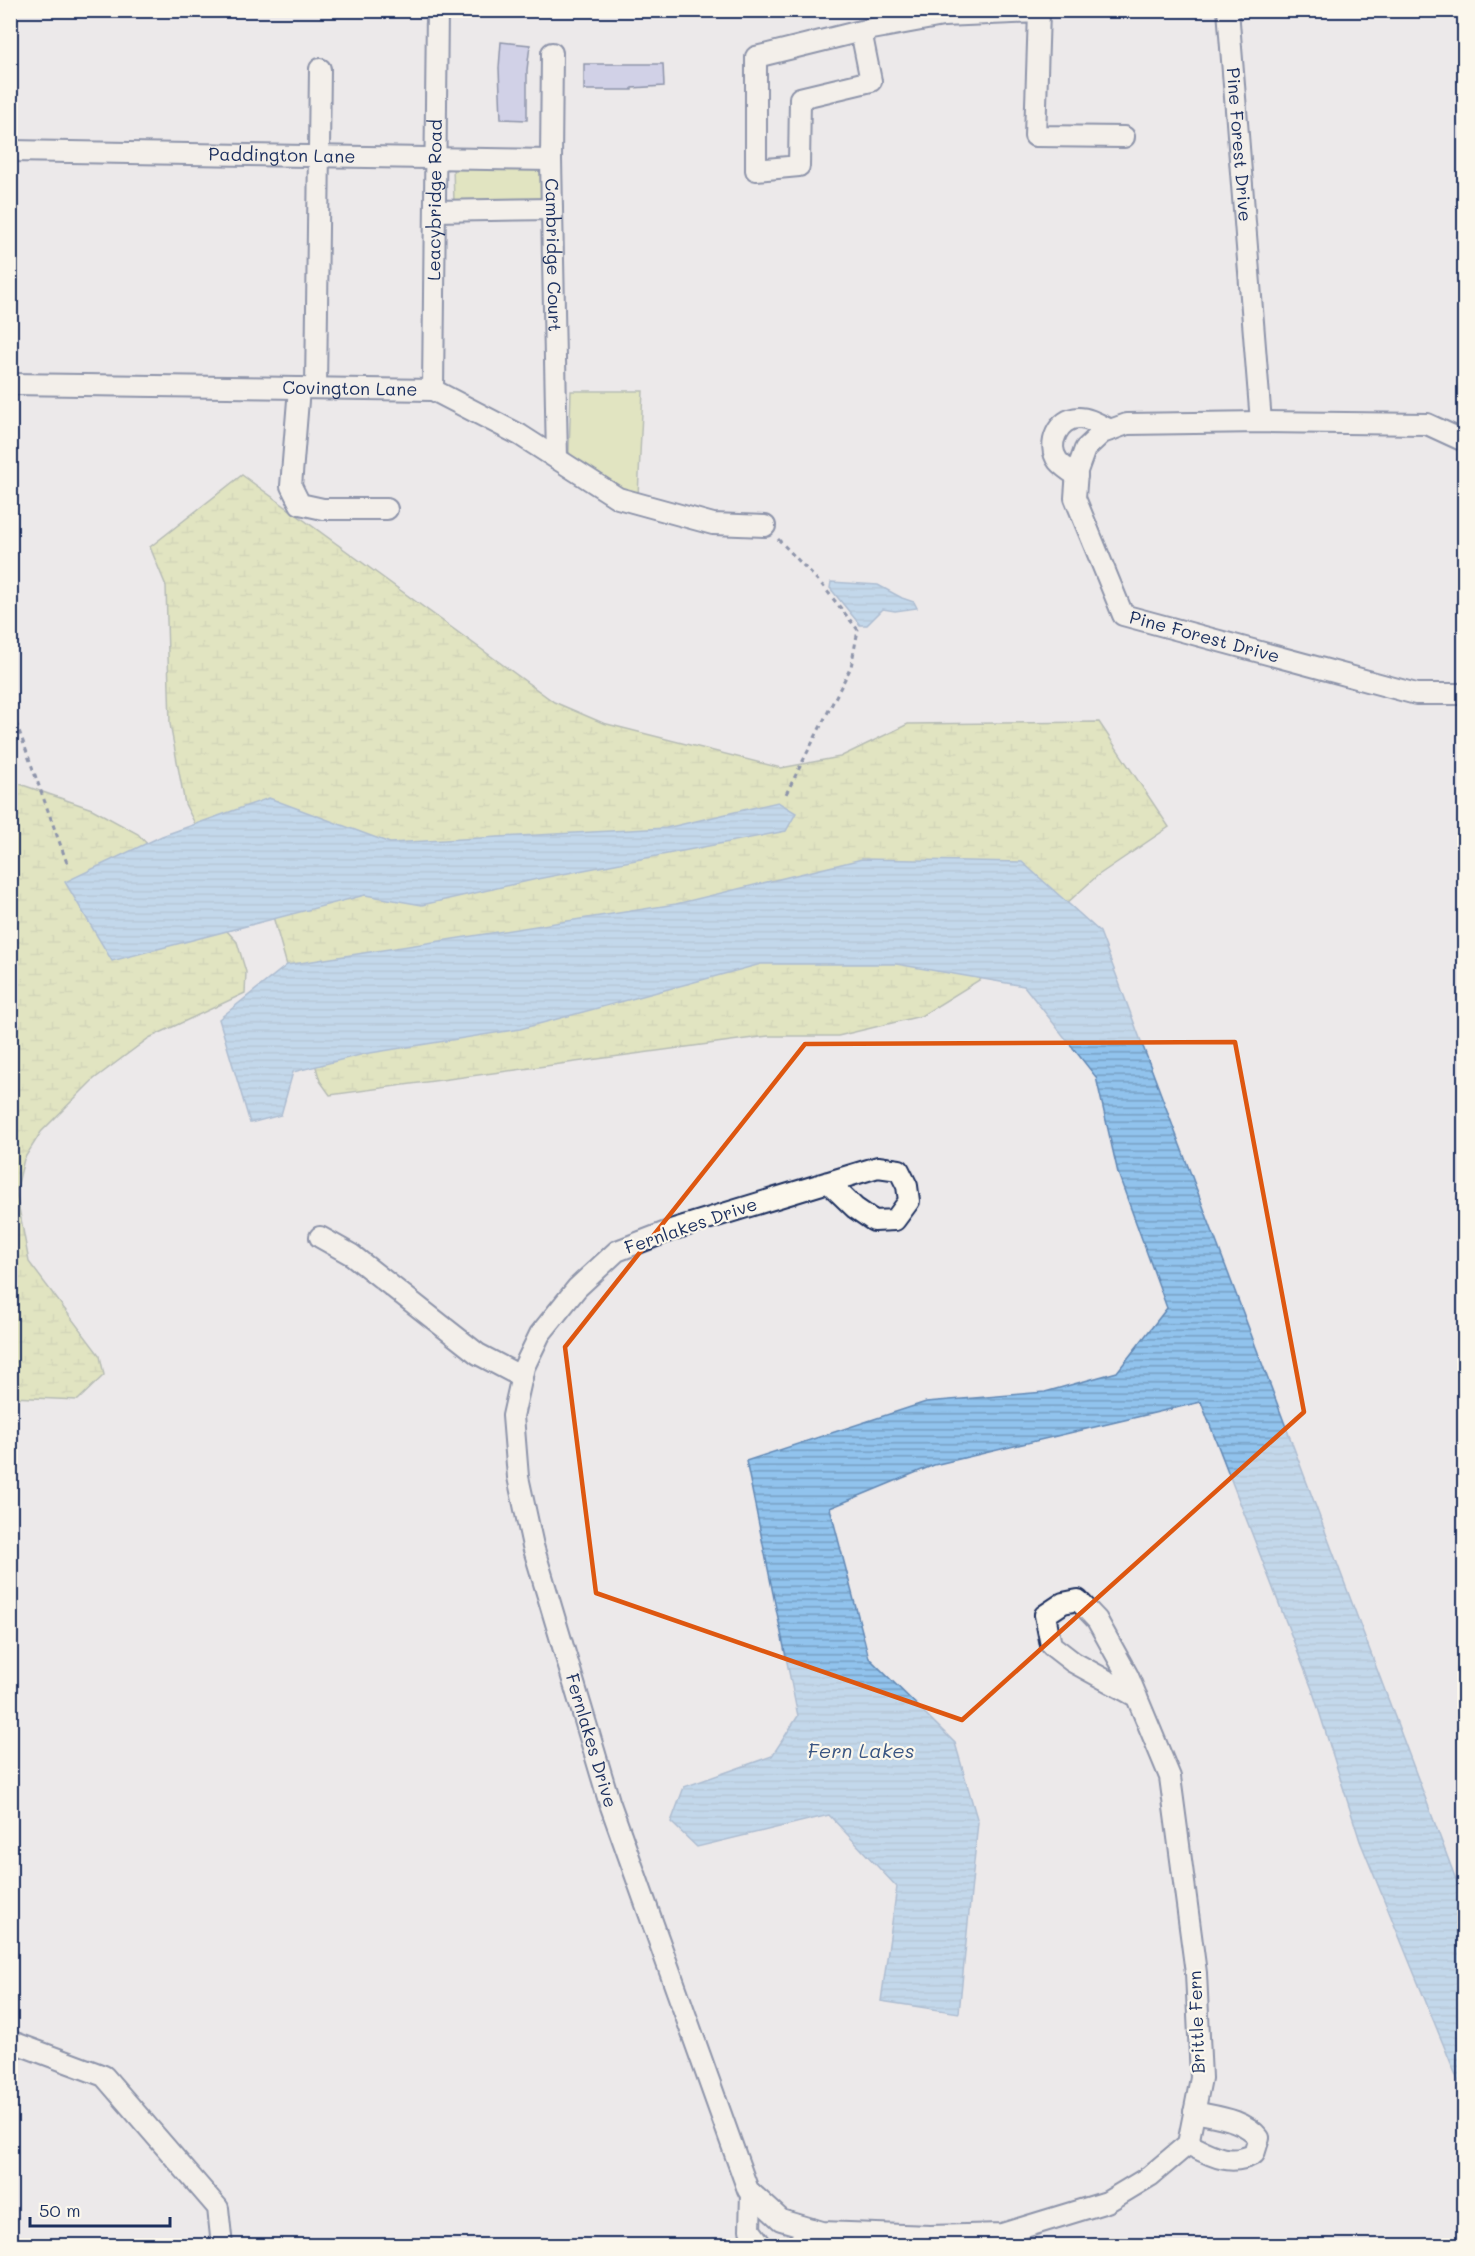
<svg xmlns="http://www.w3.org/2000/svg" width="1475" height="2256" font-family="Mali,sans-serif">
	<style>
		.green { fill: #d2dd90; stroke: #768677; stroke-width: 1.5 }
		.wetland { fill: url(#wetland-marsh); stroke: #768677; stroke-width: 1.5 }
		.water { fill: url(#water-rules); stroke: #6288b4; stroke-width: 1.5 }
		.building { fill: #afb3e4; stroke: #1b2f5e; stroke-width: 1.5 }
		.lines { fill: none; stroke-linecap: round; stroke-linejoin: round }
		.minor-casing { stroke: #1b2f5e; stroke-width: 24 }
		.path { stroke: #1b2f5e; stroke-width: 3; stroke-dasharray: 4.5 4.5; stroke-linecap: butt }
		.minor { stroke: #fbf7ec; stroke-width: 20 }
		.marked { fill: none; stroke: #de5710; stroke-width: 4.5; stroke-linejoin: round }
		.labels { text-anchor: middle; stroke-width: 4.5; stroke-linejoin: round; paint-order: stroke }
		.street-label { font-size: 18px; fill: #1b2f5e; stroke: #fbf7ec }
		.water-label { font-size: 20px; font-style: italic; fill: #385482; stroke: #fbf7ec }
	</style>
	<defs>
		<pattern id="wetland-marsh" width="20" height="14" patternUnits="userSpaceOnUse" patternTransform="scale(1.5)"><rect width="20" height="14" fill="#d2dd90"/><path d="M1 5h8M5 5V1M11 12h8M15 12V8" fill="none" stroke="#b4be7f"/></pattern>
		<pattern id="water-rules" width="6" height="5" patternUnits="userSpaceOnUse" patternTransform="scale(1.5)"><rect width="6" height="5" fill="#91c3ed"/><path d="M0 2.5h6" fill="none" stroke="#769fc3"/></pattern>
	</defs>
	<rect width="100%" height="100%" fill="#ece9ea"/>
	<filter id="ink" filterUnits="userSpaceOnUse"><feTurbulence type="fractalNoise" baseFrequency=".0167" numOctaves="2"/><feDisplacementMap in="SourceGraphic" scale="12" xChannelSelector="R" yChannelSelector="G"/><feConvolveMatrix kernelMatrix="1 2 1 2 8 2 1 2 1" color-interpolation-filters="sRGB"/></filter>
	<g filter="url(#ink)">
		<g class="green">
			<path d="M545,163V203L454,204L453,164Z"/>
			<path d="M571,391H643L638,496L580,473L569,452Z"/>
		</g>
		<g class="wetland">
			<path d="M242,475L554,702L603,723L781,768L840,757L908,724L1099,722L1169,827L1097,876L989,974L921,1016L838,1036H768L330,1095L320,1081L272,913L208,849L185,804L170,724L166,586L150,547Z"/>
			<path d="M11,781L92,809L138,834L237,942L246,972L245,993L149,1038L94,1079L41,1132L24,1159L16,1192L29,1262L100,1356L104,1375L78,1400L11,1397Z"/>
		</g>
		<g class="water">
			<path d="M831,582L878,585L902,598L914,602L917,608L895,611L883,609L867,625H860L830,588Z"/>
			<path d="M269,798L390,843L666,828L778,802L796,813L786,831L537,879L422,905L365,895L112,961L65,882L162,836Z"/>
			<path d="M862,859L1022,862L1100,932L1464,1901V2095L1360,1841L1312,1689L1201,1402L934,1465L830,1508L869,1658L955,1743L978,1822L959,2013L881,2001L897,1887L829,1815L697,1847L671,1822L684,1787L772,1756L798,1716L746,1461L926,1402L1045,1392L1117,1372L1167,1308L1118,1173L1096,1077L1024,986L896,964H761L520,1029L364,1054L293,1072L281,1115L250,1123L219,1019L287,965L676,904Z"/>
		</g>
		<g class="building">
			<path d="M501,42L530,45L527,70V120L501,119L499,68Z"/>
			<path d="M584,64H663L664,86L632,88V90H584Z"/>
		</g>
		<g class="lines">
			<g class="minor-casing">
				<g id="minor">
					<path d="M942,10L943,16L1039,12L1035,136L1124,137"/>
					<path id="s1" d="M1228,10L1261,422"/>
					<path d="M861,31L871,81L800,98L799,166L756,170V57L861,31L943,16"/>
					<path id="s2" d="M552,53L551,160L557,458"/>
					<path id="s3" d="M10,151L551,160"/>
					<path d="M435,211L552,209"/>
					<path id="s4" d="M10,384L433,390L520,435L618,498L713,524L765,526"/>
					<path d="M299,388L291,486L300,504L323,509H387"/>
					<path d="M316,388L320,69"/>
					<path id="s5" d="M433,390L437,10"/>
					<path id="s6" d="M1464,441L1427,424L1261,422L1127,424L1102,433L1085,449L1077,471L1075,498L1123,615L1416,694H1464"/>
					<path d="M1077,476C1071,472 1063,467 1058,461C1046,445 1058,418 1079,418C1090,418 1101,426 1111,430"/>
					<path id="s7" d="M828,1182L855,1208L874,1221L895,1220L909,1201L907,1186L899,1170L878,1167L674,1229L617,1251L577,1288L540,1334L524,1367L513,1416L518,1477L533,1546L609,1801L748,2190L781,2220L822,2232L930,2236L1002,2234L1107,2202L1150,2176L1188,2144L1201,2078L1196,1973L1170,1777L1128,1676L1097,1620L1078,1600L1063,1603L1045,1615L1051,1645L1073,1662L1137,1697"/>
					<path d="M320,1237L352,1255L478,1354L522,1377"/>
					<path d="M10,2041L104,2076L218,2208L222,2246"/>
					<path d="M1188,2144C1210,2155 1230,2167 1254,2154L1259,2138C1244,2119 1217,2117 1194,2112"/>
					<path d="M751,2193L750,2230L762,2246"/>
					<path d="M795,2246L812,2229"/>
				</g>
			</g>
			<g class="path">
				<path d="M778,539L823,586L858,630L851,667L786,794"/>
				<path d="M10,706L67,863"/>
			</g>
			<use href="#minor" class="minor"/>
		</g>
	</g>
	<path d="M0 0H1475V2256H0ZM1235,1042L1304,1412L962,1720L596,1593L565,1347L805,1044Z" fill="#ece9ea" fill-opacity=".55" fill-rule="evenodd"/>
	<path class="marked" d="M1235,1042L1304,1412L962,1720L596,1593L565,1347L805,1044Z"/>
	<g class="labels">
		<g class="street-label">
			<text dy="6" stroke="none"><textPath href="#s1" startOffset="135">Pine Forest Drive</textPath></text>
			<text dy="6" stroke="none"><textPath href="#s3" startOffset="272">Paddington Lane</textPath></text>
			<text dy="6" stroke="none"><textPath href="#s5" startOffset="190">Leacybridge Road</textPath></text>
			<text dy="6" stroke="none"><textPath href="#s2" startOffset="202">Cambridge Court</textPath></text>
			<text dy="6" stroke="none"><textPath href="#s4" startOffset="340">Covington Lane</textPath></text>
			<text dy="6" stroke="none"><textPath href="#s6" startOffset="652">Pine Forest Drive</textPath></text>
			<text transform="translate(691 1226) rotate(-19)" y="6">Fernlakes Drive</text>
			<text dy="6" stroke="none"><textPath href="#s7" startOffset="969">Fernlakes Drive</textPath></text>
			<text transform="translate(1197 2022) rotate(-92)" y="6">Brittle Fern</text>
		</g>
		<g class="water-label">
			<text x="861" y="1758">Fern Lakes</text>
		</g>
	</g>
	<rect width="1475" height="2256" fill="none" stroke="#fbf7ec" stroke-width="36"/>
	<rect x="18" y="18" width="1439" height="2220" fill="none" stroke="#1b2f5e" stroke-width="2" filter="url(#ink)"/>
	<path d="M30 2217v9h140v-9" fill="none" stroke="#1b2f5e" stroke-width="3"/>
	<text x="39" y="2217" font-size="18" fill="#1b2f5e" stroke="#fbf7ec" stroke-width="4.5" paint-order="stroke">50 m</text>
</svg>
